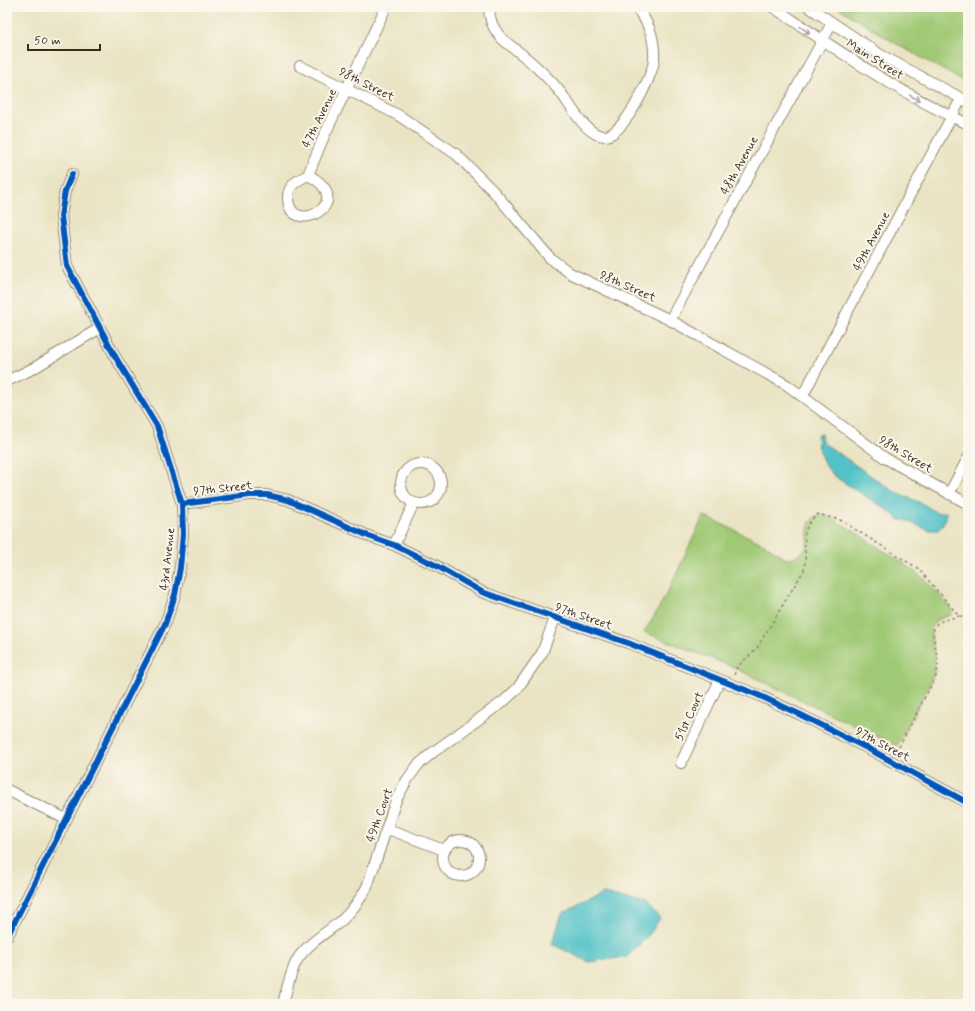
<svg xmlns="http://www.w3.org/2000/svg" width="975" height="1011" font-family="Mynerve,sans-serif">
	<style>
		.green { fill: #a0c975; stroke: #6e7a4a }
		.water { fill: #53c2c8; stroke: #477673 }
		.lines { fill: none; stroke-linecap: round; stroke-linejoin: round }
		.street-casing { stroke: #928771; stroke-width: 12 }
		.path { stroke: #928771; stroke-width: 1.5; stroke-dasharray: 3 3; stroke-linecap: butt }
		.street { stroke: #fff; stroke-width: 10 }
		.cycleway-casing { stroke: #fbf7ec; stroke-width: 8 }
		.cycleway { stroke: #0057b8; stroke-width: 6 }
		.oneway { stroke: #a79f9a }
		.labels { text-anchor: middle; stroke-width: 4; stroke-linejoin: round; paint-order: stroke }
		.street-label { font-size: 12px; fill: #3b2a1e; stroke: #fbf7ec }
	</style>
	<rect width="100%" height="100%" fill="#fbf7ec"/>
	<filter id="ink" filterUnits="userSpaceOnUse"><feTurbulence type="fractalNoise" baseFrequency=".025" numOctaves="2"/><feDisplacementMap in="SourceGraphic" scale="8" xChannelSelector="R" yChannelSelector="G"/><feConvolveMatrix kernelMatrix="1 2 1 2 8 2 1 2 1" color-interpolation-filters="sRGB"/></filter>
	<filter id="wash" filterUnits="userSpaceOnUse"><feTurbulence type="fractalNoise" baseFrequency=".012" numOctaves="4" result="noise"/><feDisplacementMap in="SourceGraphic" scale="16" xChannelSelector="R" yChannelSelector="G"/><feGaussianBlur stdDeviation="0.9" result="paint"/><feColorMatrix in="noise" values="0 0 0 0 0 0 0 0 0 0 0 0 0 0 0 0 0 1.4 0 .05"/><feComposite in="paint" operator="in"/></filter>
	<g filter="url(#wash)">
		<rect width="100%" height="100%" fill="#eae4c4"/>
		<g class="green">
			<path d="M837,7H968V84L895,43Z"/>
			<path d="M821,515C840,521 857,533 873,544C907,565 928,577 952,611L951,615L936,620L931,629C931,649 939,661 931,681L897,746L733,667L644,632C669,596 684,554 704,516L764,544L787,559C794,558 805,553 807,544C810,534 803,519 821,515Z"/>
		</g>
		<g class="water">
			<path d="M821,434L822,442L893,491L923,504L937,513L946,512C947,520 943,524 938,530H928L905,520H900L886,509L840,480L831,473L824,463L818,448L817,435Z"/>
			<path d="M603,894L646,904L660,918L650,934L627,957L589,962L552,944L562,914Z"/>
		</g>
	</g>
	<g filter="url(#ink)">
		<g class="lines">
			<g class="street-casing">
				<g id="street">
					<path d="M489,7C489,17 492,27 499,35C504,42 513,47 520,53C535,65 549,78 561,93C571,106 587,137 605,136C623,136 653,76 654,60C655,40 649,21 635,7"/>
					<path d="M773,7C836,49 898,93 968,124"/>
					<path d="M809,7L879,54L968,102"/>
					<path d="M300,66L398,115L456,154L494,192L550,258L570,273L670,320L787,385L885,458L968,504"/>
					<path d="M308,175L324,136L386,7"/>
					<path d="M308,175C361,202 288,240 288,197C288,185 298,180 308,175Z"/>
					<path d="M670,320L832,23"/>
					<path d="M7,381L34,368L100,328"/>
					<path d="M803,395L961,99"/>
					<circle cx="421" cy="484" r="20"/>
					<path d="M949,494L968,458"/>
					<path d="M182,504L250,495H267L288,500L371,537L394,545L435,565L482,592L628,643L758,695L801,715L869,749L968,803"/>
					<path d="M394,545L414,503"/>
					<path d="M681,763L720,680"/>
					<path d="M7,790L66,819"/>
					<path d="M388,829L444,850"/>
					<circle cx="461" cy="858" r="18"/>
					<path d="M7,937L165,624L175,595L180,568L183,534L182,504L157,426L116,358L67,266L61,216L65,191L72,174"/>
					<path d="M283,1004C287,989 290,973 297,960C307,944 327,932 341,921C352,911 360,900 367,887L396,800L407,780L418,765L432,753L504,701L517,689L542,653L555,618"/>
				</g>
			</g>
			<g class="path">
				<path d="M734,675L737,667L757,648L804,570C809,547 796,530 818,514L840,520L919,569L959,616L968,617"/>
				<path d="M899,747L937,674L938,662L933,634L934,628L938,622L959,616"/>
			</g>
			<use href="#street" class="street"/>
			<g class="cycleway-casing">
				<g id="cycleway">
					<path d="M182,504L250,495H267L288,500L371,537L394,545L435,565L482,592L628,643L758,695L801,715L869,749L968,803"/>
					<path d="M7,937L165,624L175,595L180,568L183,534L182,504L157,426L116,358L67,266L61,216L65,191L72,174"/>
				</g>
			</g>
			<use href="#cycleway" class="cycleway"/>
		</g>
		<defs><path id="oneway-shaft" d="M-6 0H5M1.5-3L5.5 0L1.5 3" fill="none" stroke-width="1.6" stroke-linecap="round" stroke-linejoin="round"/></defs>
		<g class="oneway">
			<use href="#oneway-shaft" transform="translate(805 30) rotate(35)"/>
			<use href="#oneway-shaft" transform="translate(915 98) rotate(28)"/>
		</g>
	</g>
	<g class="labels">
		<g class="street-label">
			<text transform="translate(875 59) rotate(32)" y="4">Main Street</text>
			<text transform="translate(367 84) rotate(27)" y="4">98th Street</text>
			<text transform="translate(319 118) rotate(-64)" y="4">47th Avenue</text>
			<text transform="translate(739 165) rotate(-61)" y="4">48th Avenue</text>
			<text transform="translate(871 241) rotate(-62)" y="4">49th Avenue</text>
			<text transform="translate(628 286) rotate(24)" y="4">98th Street</text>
			<text transform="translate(906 454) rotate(31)" y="4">98th Street</text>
			<text transform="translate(223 488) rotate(-6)" y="4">97th Street</text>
			<text transform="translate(167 559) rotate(-84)" y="4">43rd Avenue</text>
			<text transform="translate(584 616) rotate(19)" y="4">97th Street</text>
			<text transform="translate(689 716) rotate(-65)" y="4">51st Court</text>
			<text transform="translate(883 744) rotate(28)" y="4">97th Street</text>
			<text transform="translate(379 815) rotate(-70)" y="4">49th Court</text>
		</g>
	</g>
	<rect width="975" height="1011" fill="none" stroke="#fbf7ec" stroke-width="24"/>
	<path d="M28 44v6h72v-6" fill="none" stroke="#3b2a1e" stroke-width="2"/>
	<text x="34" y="44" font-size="12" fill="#3b2a1e" stroke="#fbf7ec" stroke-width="3" paint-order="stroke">50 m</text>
</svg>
